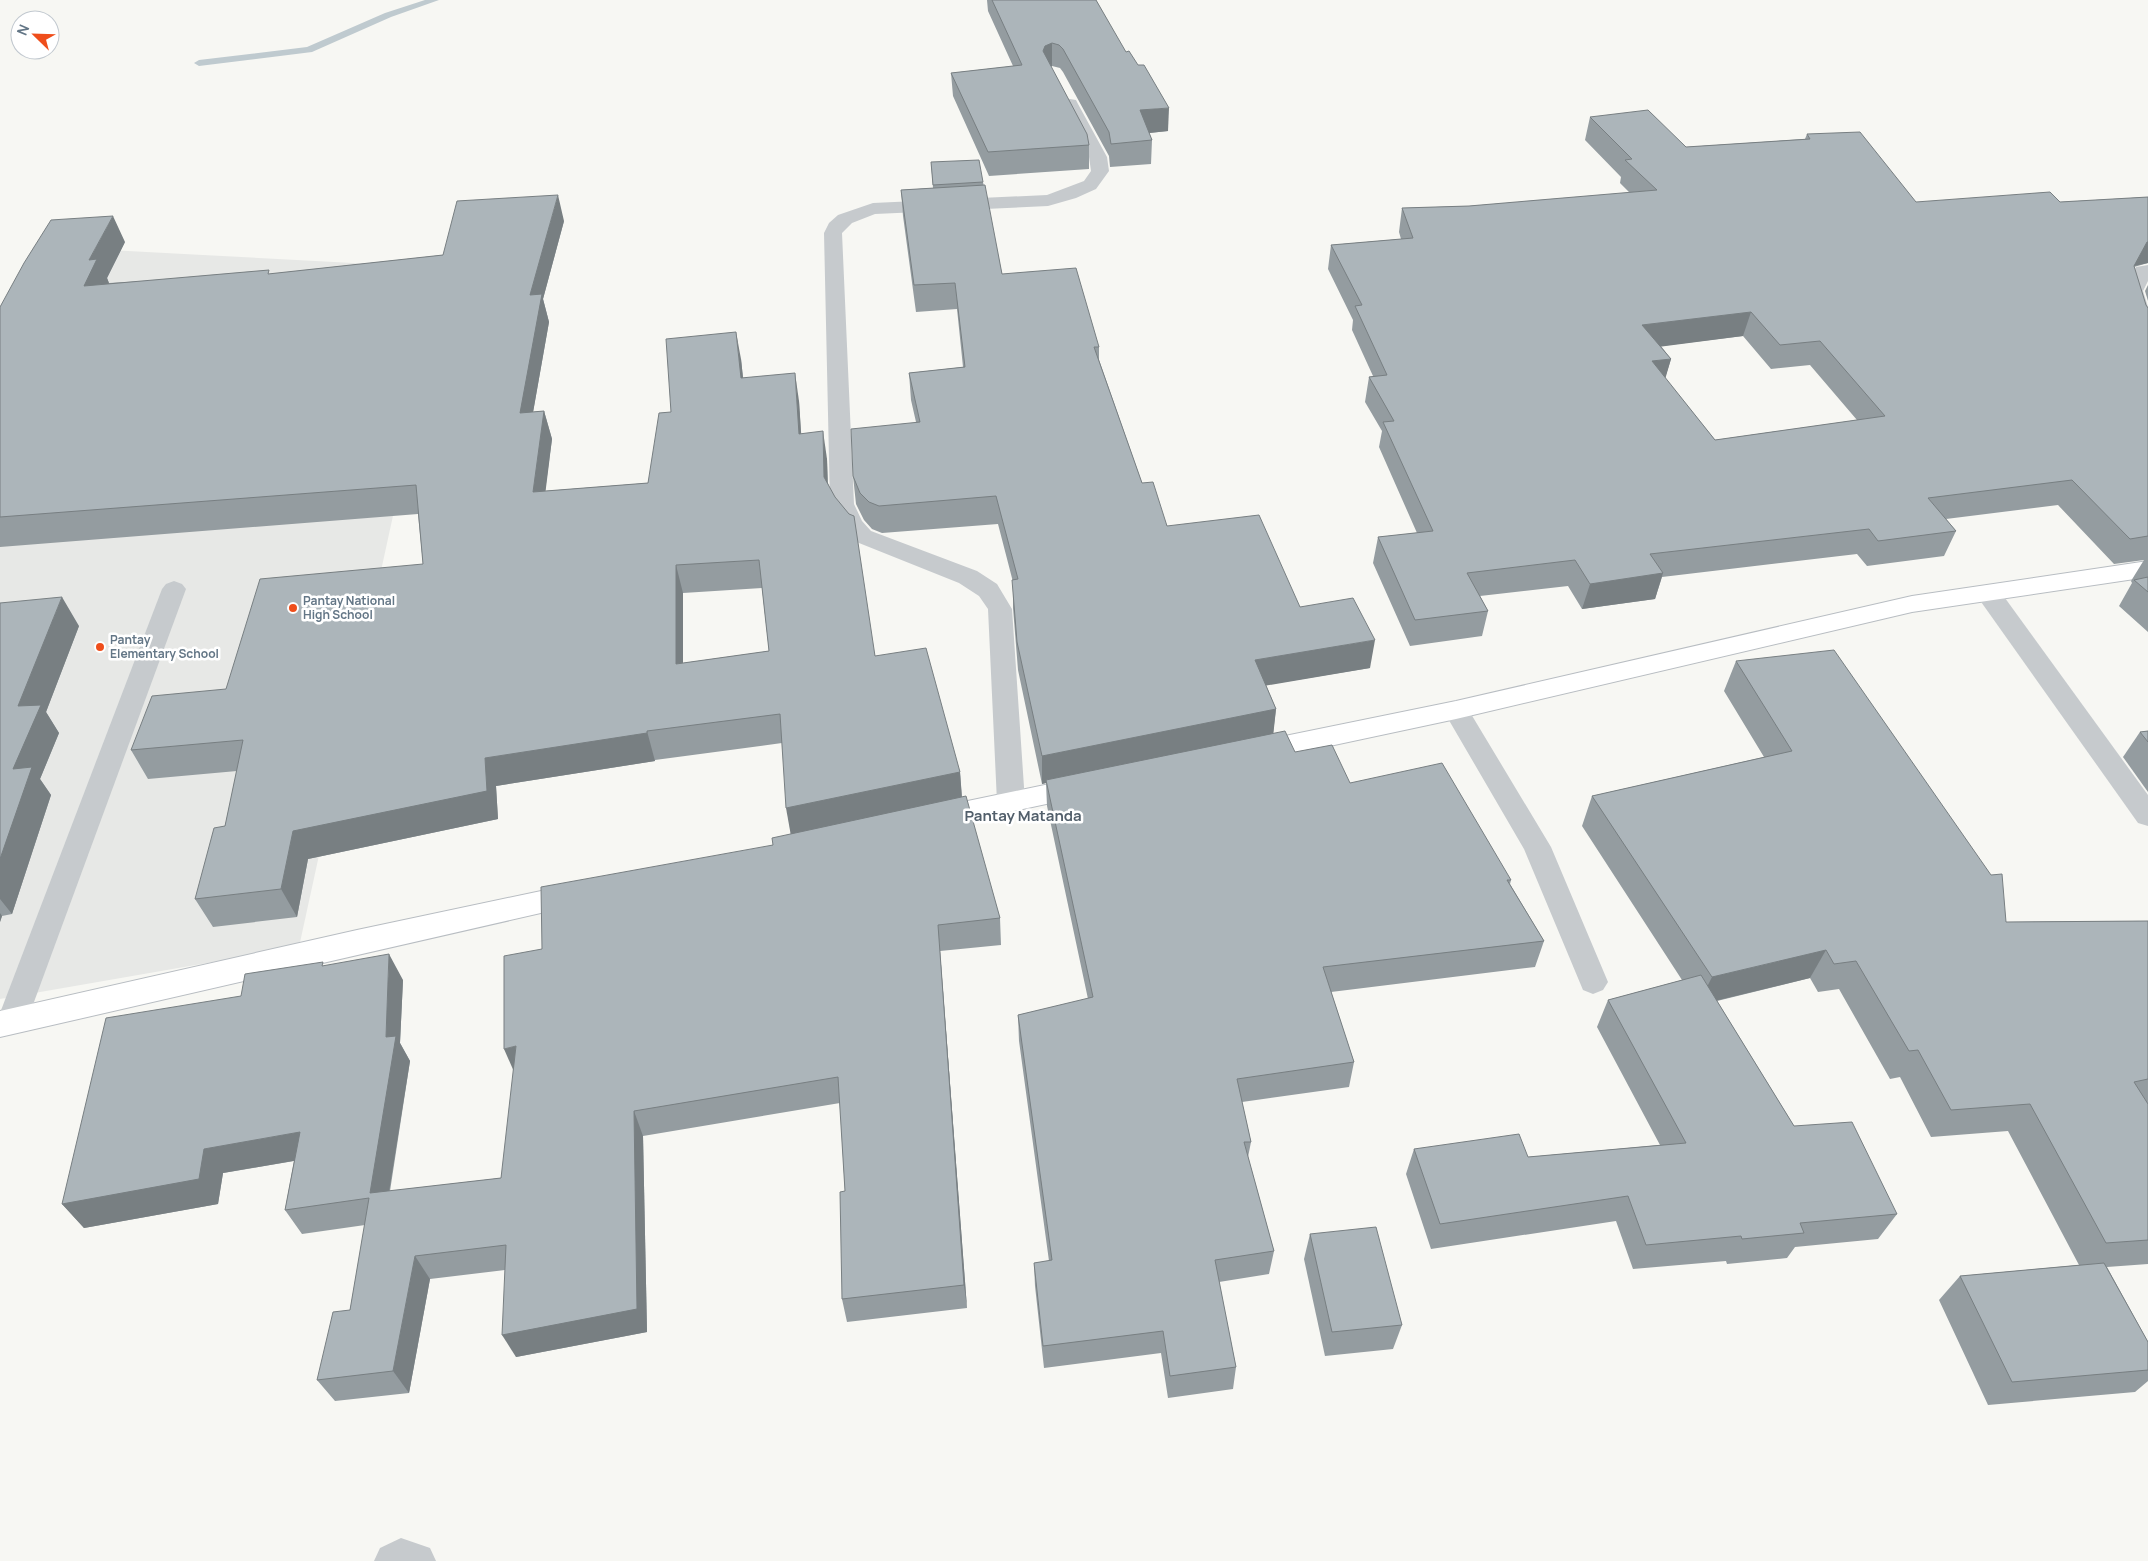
<svg xmlns="http://www.w3.org/2000/svg" width="2148" height="1561" font-family="Manrope,sans-serif">
	<style>
		.built { fill: #e7e8e6 }
		.lines { fill: none; stroke-linecap: round; stroke-linejoin: round }
		.stream { fill: #bfcacf; fill-rule: evenodd }
		.secondary-casing { stroke: #b8bdc2; stroke-width: 2 }
		.lane { fill: #c6cacd; fill-rule: evenodd }
		.street { fill: #c6cacd; fill-rule: evenodd }
		.secondary { fill: #fff; fill-rule: evenodd }
		.wall { fill: #949ca0; fill-rule: evenodd }
		.shaded-wall { fill: #787f82 }
		.building { fill: #acb5ba; stroke: #787f82; fill-rule: evenodd }
		.poi-dot { fill: #ef4e1b; stroke: #fff; stroke-width: 2 }
		.labels { text-anchor: middle; stroke-width: 5; stroke-linejoin: round; paint-order: stroke }
		.poi-label { font-size: 12px; font-weight: bold; fill: #637686; stroke: #fff; text-anchor: start }
		.quarter-label { font-size: 15px; font-weight: bold; fill: #525f6b; stroke: #fff }
	</style>
	<rect width="100%" height="100%" fill="#f7f7f3"/>
	<path class="built" d="M34,246L447,268L299,947L0,999V310Z"/>
	<g class="lines">
		<path class="stream" d="M425,0H439L391,17L312,52L199,66L194,63L199,60L307,47L385,13Z"/>
		<g class="secondary-casing">
			<g id="secondary">
				<path d="M2148,561V577L1912,612L1456,719L1255,762L1245,759L1241,752L1245,745L1255,742L1456,701L1912,596Z"/>
				<path d="M1083,777L1093,780L1097,787L1093,794L934,828L924,825L920,818L924,811L934,808Z"/>
				<path d="M579,883L589,886L594,894L589,902L0,1037V1011L357,930Z"/>
			</g>
		</g>
		<g class="lane">
			<path d="M174,581L182,584L186,589L27,1021L23,1030L12,1033L1,1030L0,1013L162,589L166,584Z"/>
			<path d="M1456,701L1465,704L1551,847L1608,982L1603,990L1593,994L1583,990L1524,849L1443,710L1447,704Z"/>
			<path d="M401,1538L430,1548L436,1561H374L380,1548Z"/>
		</g>
		<g class="street">
			<path d="M1070,99L1076,100L1078,104L1107,157L1109,171L1096,189L1076,198L1048,206L875,214L852,223L842,233L854,504L862,521L871,531L977,571L997,584L1012,609L1025,802L1021,809L1011,812L1001,809L997,802L988,609L979,596L959,583L854,541L840,524L830,504L824,233L829,223L838,215L873,203L1047,195L1084,181L1091,171L1089,157L1062,104L1064,100Z"/>
			<path d="M2148,265V281L2143,291L2148,307V339L2141,337L2135,329L2123,291L2136,267Z"/>
			<path d="M1988,585L1997,587L2148,795V826L2138,823L1979,599L1976,593L1979,587Z"/>
		</g>
		<use href="#secondary" class="secondary"/>
	</g>
	<g class="wall">
		<path d="M987,0H1096L1168,131L1149,133L1152,140L1151,164L1110,167L1109,156L1063,72L1060,68L1052,66L1051,67L1089,145V169L989,176L953,96L951,73L1013,66L988,11Z"/>
		<path d="M1590,117L1686,147L1805,139L1807,134L1916,202H2060L2148,197V263L2134,267L2146,305L2148,308V632L2119,606L2132,583L2131,581L2144,560L2114,564L2058,505L1946,519L1956,531L1944,556L1867,566L1857,554L1662,577L1655,599L1582,609L1568,586L1480,596L1488,611L1482,636L1410,646L1373,563L1378,537L1417,533L1379,447L1382,431L1365,402L1369,377L1373,376L1352,330L1353,320L1328,269L1331,245L1401,239L1399,232L1402,208L1469,206L1630,193L1620,183L1621,177L1585,140ZM1743,336L1771,369L1810,365L1857,420L1715,440L1665,378L1671,359L1661,346Z"/>
		<path d="M931,162L983,182L1002,274L1099,347V360L1142,483L1167,526L1300,607L1370,668L1266,685L1276,709L1273,733L1295,752L1350,783L1511,880L1510,884L1544,941L1535,967L1331,992L1354,1062L1349,1087L1242,1102L1251,1142L1248,1157L1274,1251L1269,1274L1219,1282L1236,1367L1233,1389L1168,1398L1161,1353L1044,1368L1035,1286L1034,1263L1049,1261L1019,1041L1018,1015L1088,999L1047,806L1046,783L1042,784L1018,670L1013,608V582L998,524L882,533L872,529L864,520L856,504L853,476L916,422L911,400L909,373L963,367L957,309L916,312L903,216L901,190L933,188Z"/>
		<path d="M564,221L543,299L549,322L533,412L544,411L552,439L545,491L648,483L671,412L741,359L743,378L799,401L801,434L827,459L828,483L875,656L960,772L962,797L1000,918L1001,945L940,951L967,1308L847,1322L842,1299L845,1191L840,1103L643,1136L647,1332L516,1357L505,1270L430,1279L409,1393L335,1401L317,1380L350,1310L365,1225L302,1234L285,1210L294,1161L223,1173L218,1204L84,1228L62,1204L241,996L325,966L403,980L400,1043L410,1061L390,1191L501,1178L542,949L773,845L791,834L782,743L655,760V761L496,786L498,819L308,859L297,917L213,927L195,899L225,826L237,771L148,779L131,750L423,564L418,514L0,547V307L125,242L107,278L109,283L270,274L443,255ZM762,588L769,651L683,663V593Z"/>
		<path d="M2148,285V301L2145,291Z"/>
		<path d="M0,603L79,626L46,712L59,733L40,779L51,795L12,914L2,916L0,922Z"/>
		<path d="M1736,661L2006,922L2148,921V1264L2107,1267L2148,1342V1381L2135,1392L1988,1405L1939,1300L1960,1276L2079,1265L2008,1131L1931,1137L1900,1077L1890,1079L1839,989L1818,992L1810,978L1717,1001L1794,1126L1897,1214L1878,1239L1795,1247L1787,1258L1727,1264L1726,1261L1633,1269L1616,1221L1431,1249L1406,1174L1414,1149L1528,1157L1660,1145L1597,1027L1608,1000L1682,980L1582,826L1592,796L1764,757L1724,691Z"/>
		<path d="M2148,731V792L2123,757L2140,732Z"/>
		<path d="M1310,1234L1402,1325L1393,1349L1325,1356L1304,1259Z"/>
	</g>
	<g class="shaded-wall">
		<path d="M1052,43V66L1045,69L1043,51L1045,46Z"/>
		<path d="M1169,108L1168,131L1140,134V110Z"/>
		<path d="M558,195L564,221L543,299L549,322L528,441L520,413L530,295Z"/>
		<path d="M113,216L125,242L107,278L110,286H84L89,260Z"/>
		<path d="M2147,242H2148V263L2134,266L2121,290Z"/>
		<path d="M1751,312L1743,336L1635,350L1642,325Z"/>
		<path d="M736,332L741,359L746,406L741,378Z"/>
		<path d="M1671,359L1664,383L1652,361Z"/>
		<path d="M795,373L799,401L803,462L799,434Z"/>
		<path d="M544,411L552,439L542,520L533,492Z"/>
		<path d="M823,431L827,459L828,505L824,477Z"/>
		<path d="M676,565L683,593V692L676,664Z"/>
		<path d="M1663,573L1655,599L1582,609L1590,584Z"/>
		<path d="M62,597L79,626L46,712L59,733L40,779L51,795L12,914L0,899V859L13,769L18,706Z"/>
		<path d="M1375,640L1370,668L1252,688L1255,660Z"/>
		<path d="M1276,709L1273,737L1046,780V783L1042,784V756Z"/>
		<path d="M647,731L655,761L496,786L498,819L308,859L297,917L281,889L293,831L485,758Z"/>
		<path d="M960,772L962,800L791,836L786,808Z"/>
		<path d="M0,913L2,916L0,922Z"/>
		<path d="M938,925L940,951L967,1308L964,1285Z"/>
		<path d="M1826,950L1810,978L1698,1005L1712,977Z"/>
		<path d="M389,954L403,980L400,1043L410,1061L385,1217L370,1193L386,1037Z"/>
		<path d="M516,1046L515,1074L504,1049Z"/>
		<path d="M634,1111L643,1136L647,1332L516,1357L502,1335Z"/>
		<path d="M300,1132L316,1157L223,1173L218,1204L84,1228L62,1204L204,1149Z"/>
		<path d="M415,1256L430,1279L409,1393L393,1371Z"/>
	</g>
	<g class="building">
		<path d="M992,0H1096L1126,52L1129,51L1138,65H1144L1169,108L1140,110L1152,140L1111,144L1109,132L1063,49L1059,45L1052,43L1045,46L1043,51L1087,134L1089,145L988,152L951,73L1022,65Z"/>
		<path d="M1648,110L1686,147L1810,139L1807,134L1860,132L1916,202L2050,192L2060,202L2148,197V242H2147L2134,266L2146,305L2148,308V536L2130,539L2072,480L1928,498L1956,531L1878,541L1869,529L1650,554L1663,573L1590,584L1575,560L1467,573L1488,611L1415,620L1378,537L1433,531L1383,422L1394,421L1369,377L1387,375L1355,306L1362,305L1331,245L1413,238L1402,208L1469,206L1657,190L1625,160L1632,159L1590,117ZM1751,312L1780,345L1820,341L1885,416L1715,440L1652,361L1671,359L1642,325Z"/>
		<path d="M979,160L983,182L933,185L931,162Z"/>
		<path d="M985,185L1002,274L1076,268L1099,347H1094L1142,483L1153,482L1167,526L1259,515L1300,607L1353,598L1375,640L1255,660L1276,709L1042,756L1017,642L1012,580L1018,579L996,496L879,506L869,502L860,493L853,476L851,429L920,422L909,373L965,367L955,283L914,285L901,190Z"/>
		<path d="M558,195L530,295L542,294L520,413L544,411L533,492L648,483L659,413L671,412L666,339L736,332L741,378L795,373L799,434L823,431L824,477L835,497L849,514L854,516L875,656L926,648L960,772L786,808L780,714L647,731V733L485,758L487,791L293,831L281,889L195,899L214,828L225,826L243,740L131,750L152,696L226,689L260,579L423,564L416,485L0,517V307L24,263L51,220L113,216L89,260L97,259L84,286L269,270L268,274L443,255L457,201ZM759,560L769,651L676,664V565Z"/>
		<path d="M2148,577V592L2134,580Z"/>
		<path d="M62,597L18,706L41,705L13,769L32,767L0,859V603Z"/>
		<path d="M1834,650L1991,875L2002,874L2006,922L2148,921V1079L2134,1082L2148,1104V1240L2106,1243L2030,1104L1951,1110L1918,1050L1909,1051L1856,961L1834,964L1826,950L1712,977L1592,796L1792,751L1736,661Z"/>
		<path d="M1285,731L1295,752L1332,745L1350,783L1442,763L1511,880H1507L1544,941L1323,967L1354,1062L1237,1079L1251,1142H1244L1274,1251L1215,1260L1236,1367L1170,1376L1163,1331L1043,1346L1034,1263L1052,1260L1018,1015L1093,997L1046,780Z"/>
		<path d="M2148,731V742L2140,732Z"/>
		<path d="M966,796L1000,918L938,925L964,1285L842,1299L840,1192L845,1191L838,1077L634,1111L637,1309L502,1335L506,1245L415,1256L393,1371L317,1380L333,1312L350,1310L369,1198L285,1210L300,1132L204,1149L199,1179L62,1204L106,1018L241,996L245,974L323,962L322,966L389,954L386,1037L396,1036L370,1193L501,1178L516,1046L504,1049V956L542,949L541,887L773,845L772,838Z"/>
		<path d="M1701,975L1794,1126L1852,1122L1897,1214L1800,1223L1804,1233L1742,1239L1741,1236L1646,1245L1628,1196L1440,1224L1414,1149L1519,1134L1528,1157L1686,1143L1608,1000Z"/>
		<path d="M1376,1227L1402,1325L1332,1332L1310,1234Z"/>
		<path d="M2104,1263L2148,1342V1370L2012,1382L1960,1276Z"/>
	</g>
	<g class="poi-dot">
		<circle cx="293" cy="608" r="5"/>
		<circle cx="100" cy="647" r="5"/>
	</g>
	<g class="labels">
		<g class="poi-label">
			<text x="303" y="605">Pantay National<tspan x="303" dy="14">High School</tspan></text>
			<text x="110" y="644">Pantay<tspan x="110" dy="14">Elementary School</tspan></text>
		</g>
		<g class="quarter-label">
			<text x="1023" y="821">Pantay Matanda</text>
		</g>
	</g>
	<g transform="translate(35 35) rotate(293)"><circle r="24" fill="#ffffff" stroke="#c1c8cf"/>
	<path d="M0-4L9 19L0 12L-9 19Z" fill="#ef4e1b"/>
	<text y="-8" font-size="14" font-weight="bold" text-anchor="middle" fill="#637686">N</text>
	</g>
</svg>
